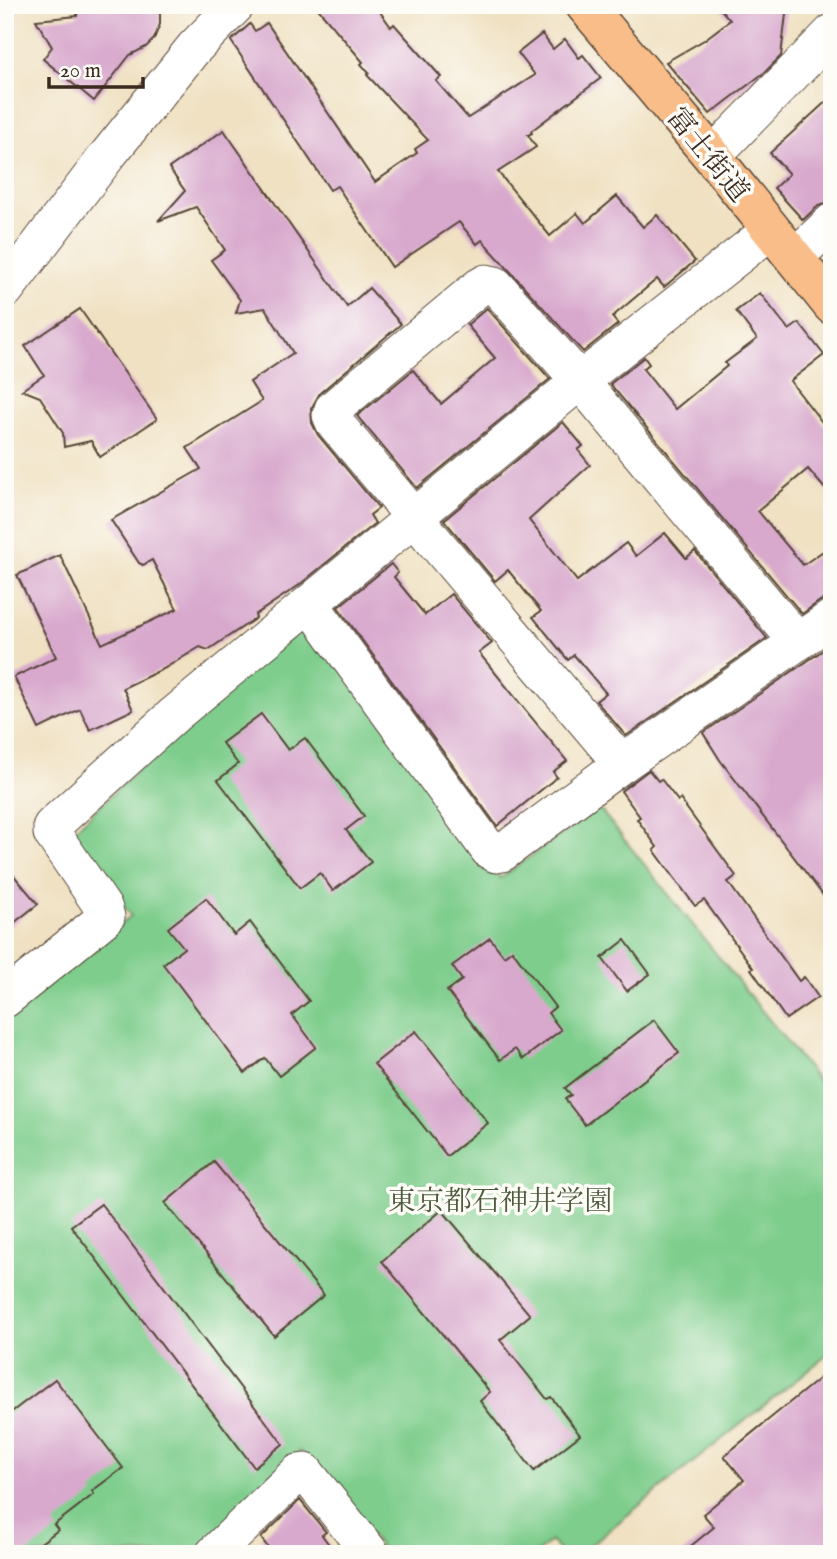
<svg xmlns="http://www.w3.org/2000/svg" width="837" height="1559" font-family="'IM FELL English','Noto Serif JP',serif">
	<style>
		.green { fill: #7ecd8c; stroke: #5c7c55; stroke-width: 2 }
		.building { fill: #d8a9cd }
		.lines { fill: none; stroke-linecap: round; stroke-linejoin: round }
		.minor-casing { stroke: #564537; stroke-width: 39 }
		.major-casing { stroke: #564537; stroke-width: 41 }
		.minor { stroke: #fff; stroke-width: 37 }
		.major { stroke: #f8bd89; stroke-width: 38 }
		.labels { text-anchor: middle; stroke-width: 7; stroke-linejoin: round; paint-order: stroke }
		.street-label { font-size: 28px; fill: #3b2a1e; stroke: #fdfcf7 }
		.park-label { font-size: 28px; fill: #4f5b3f; stroke: #fdfcf7 }
	</style>
	<rect width="100%" height="100%" fill="#fdfcf7"/>
	<filter id="ink" filterUnits="userSpaceOnUse"><feTurbulence type="fractalNoise" baseFrequency=".0143" numOctaves="2"/><feDisplacementMap in="SourceGraphic" scale="14" xChannelSelector="R" yChannelSelector="G"/><feConvolveMatrix kernelMatrix="1 2 1 2 8 2 1 2 1" color-interpolation-filters="sRGB"/></filter>
	<filter id="wash" filterUnits="userSpaceOnUse"><feTurbulence type="fractalNoise" baseFrequency=".00686" numOctaves="4" result="noise"/><feDisplacementMap in="SourceGraphic" scale="28" xChannelSelector="R" yChannelSelector="G"/><feGaussianBlur stdDeviation="1.57" result="paint"/><feColorMatrix in="noise" values="0 0 0 0 0 0 0 0 0 0 0 0 0 0 0 0 0 1.4 0 .05"/><feComposite in="paint" operator="in"/></filter>
	<g filter="url(#wash)">
		<rect width="100%" height="100%" fill="#f0e1c2"/>
		<path class="green" d="M310,624L500,878L599,808L832,1098V1351L579,1554H562L551,1541L536,1554H386L300,1451L196,1554H5V1017L131,916L69,835L216,696Z"/>
		<g id="blocks">
			<g class="building">
				<path d="M78,5H160V24L154,39L146,47L130,55L94,101L43,59L52,47L36,20L77,16Z"/>
				<path d="M315,5H375L391,27L394,24L441,77L436,81L468,118L535,75L518,53L542,34L553,49L565,39L579,58L583,55L601,78L531,131L532,133L528,135L536,147L498,172L550,236L577,213L585,223L617,196L643,227L657,215L695,261L664,287L657,279L612,317L618,324L583,352L482,240L477,244L459,222L392,267L337,186L330,190L231,41L250,24L255,31L267,23L375,182L417,153L415,149L428,140L367,75L369,73L361,64L363,62Z"/>
				<path d="M717,5H787L781,56L765,72L710,114L666,62L704,40L730,20Z"/>
				<path d="M832,96V202L818,206L803,220L774,188L789,174L770,153Z"/>
				<path d="M224,130L347,307L369,288L401,324L320,393L311,409L312,423L318,435L379,508L370,515L375,523L298,586L255,615L256,618L208,650L200,647L165,668L123,688L133,710L90,730L80,709L39,729L14,677L56,657L17,575L60,555L102,644L177,609L152,560L143,565L139,563L111,520L201,469L187,448L262,401L250,382L293,353L265,308L236,313L240,300L211,260L225,250L196,207L158,221L185,191L169,168Z"/>
				<path d="M760,293L789,330L799,323L824,355L790,381L832,435V497L808,469L758,511L803,565L832,545V597L820,601L802,614L610,384L644,357L649,364L643,369L675,409L727,366L725,363L757,339L736,311Z"/>
				<path d="M487,308L550,379L417,488L357,416L413,370L441,404L495,358L467,325Z"/>
				<path d="M80,309L157,419L100,457L91,441L64,447L63,433L40,397L22,390L44,375L25,346Z"/>
				<path d="M563,422L583,446L578,450L590,465L529,520L577,581L626,543L636,556L665,533L686,558L695,551L767,638L626,736L596,701L606,693L574,655L568,660L533,617L541,611L508,570L495,581L444,520Z"/>
				<path d="M391,564L398,573L394,577L425,615L451,594L492,643L479,653L567,761L553,772L557,777L497,826L338,607Z"/>
				<path d="M832,644V907L720,760L703,733Z"/>
				<path d="M261,714L288,750L305,738L364,816L346,830L371,862L333,891L320,873L300,888L218,780L238,764L222,743Z"/>
				<path d="M649,770L658,781L661,779L678,801L680,799L736,876L728,882L799,981L804,977L818,997L786,1019L751,969L753,968L704,900L695,906L654,850L657,847L637,819L640,817L621,791Z"/>
				<path d="M5,865L38,904L5,930Z"/>
				<path d="M206,898L234,935L250,922L309,1001L292,1015L316,1047L279,1076L265,1058L245,1073L163,964L184,948L168,928Z"/>
				<path d="M490,938L504,956L512,950L555,1007L548,1013L561,1030L523,1059L515,1049L500,1060L447,991L462,980L452,966Z"/>
				<path d="M625,940L650,974L627,991L602,958Z"/>
				<path d="M654,1020L679,1053L585,1125L565,1099L571,1095L565,1088Z"/>
				<path d="M416,1031L488,1123L447,1156L374,1064Z"/>
				<path d="M214,1162L324,1295L274,1336L165,1203Z"/>
				<path d="M101,1204L283,1444L254,1467L71,1226Z"/>
				<path d="M442,1210L530,1315L500,1340L547,1399L551,1397L580,1435L534,1471L480,1401L490,1392L382,1261Z"/>
				<path d="M832,1368V1554H681L714,1527L703,1514L744,1480L724,1456Z"/>
				<path d="M55,1379L123,1468L92,1491L94,1494L54,1525L58,1530L26,1554H5V1417Z"/>
				<path d="M300,1500L326,1532L322,1535L336,1554H273L261,1538Z"/>
			</g>
		</g>
	</g>
	<g filter="url(#ink)">
		<use href="#blocks" fill-opacity="0" stroke="#564537" stroke-width="2"/>
		<g class="lines">
			<g class="minor-casing">
				<g id="minor">
					<path d="M712,156L832,33"/>
					<path d="M794,258L832,222"/>
					<path d="M5,290L107,156L194,48L236,5"/>
					<path d="M311,605L489,850L496,854L502,853L622,764L832,618"/>
					<path d="M622,764L334,422L331,415L333,409L479,287L486,283L495,285L580,381L798,642"/>
					<path d="M5,999L106,917L104,909L52,833V826L174,715L580,381L771,230"/>
					<path d="M214,1554L298,1473L305,1472L371,1554"/>
				</g>
			</g>
			<g class="major-casing">
				<path id="major" d="M585,5L712,156L832,305"/>
			</g>
			<use href="#minor" class="minor"/>
			<use href="#major" class="major"/>
		</g>
	</g>
	<g class="labels">
		<g class="street-label">
			<text transform="translate(709 154) rotate(51)" y="10">富士街道</text>
		</g>
		<g class="park-label">
			<text x="500" y="1210">東京都石神井学園</text>
		</g>
	</g>
	<rect width="837" height="1559" fill="none" stroke="#fdfcf7" stroke-width="28"/>
	<path d="M49 77v10h94v-10" fill="none" stroke="#3b2a1e" stroke-width="3.5"/>
	<text x="60" y="77" font-size="21" fill="#3b2a1e" stroke="#fdfcf7" stroke-width="5" paint-order="stroke">20 m</text>
</svg>
